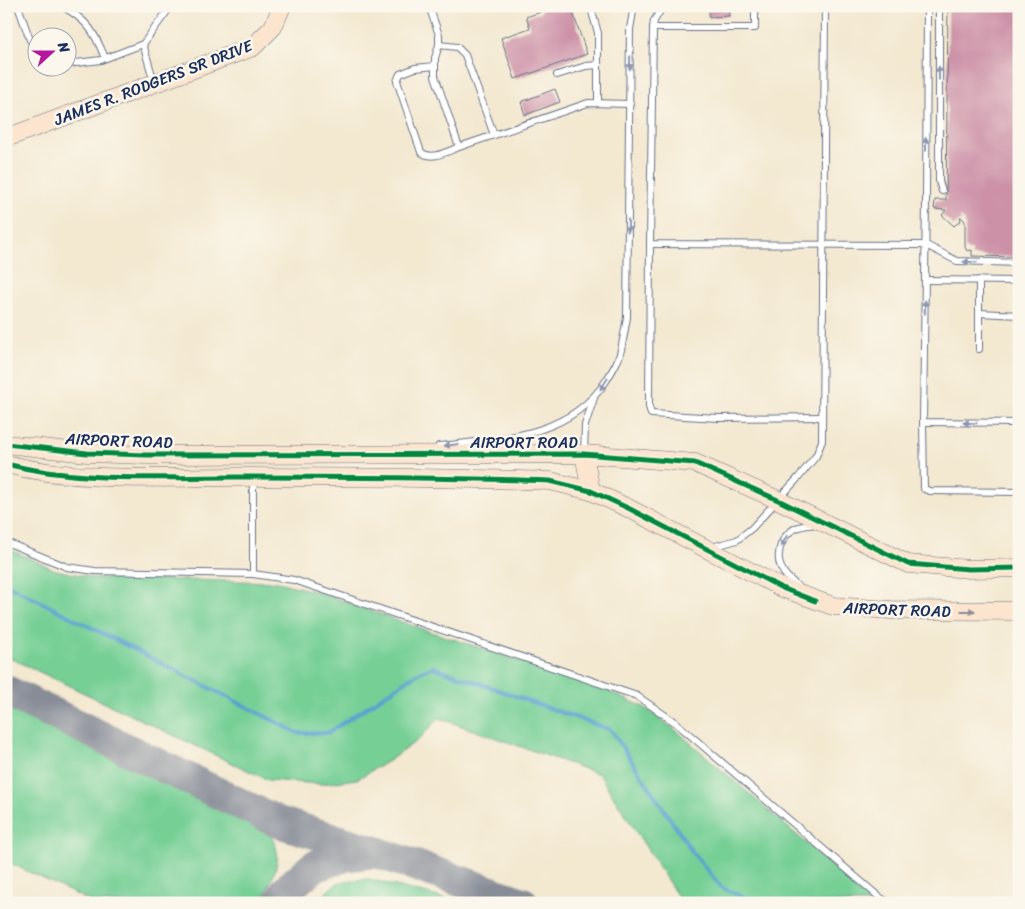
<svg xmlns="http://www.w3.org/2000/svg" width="1025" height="909" font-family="Sriracha,sans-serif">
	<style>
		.green { fill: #76cf95; stroke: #487f7a }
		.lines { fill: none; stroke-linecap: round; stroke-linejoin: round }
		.stream { stroke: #59a1cf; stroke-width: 4 }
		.taxiway { stroke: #878c97; stroke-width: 32 }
		.building { fill: #cc91a7 }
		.lane-casing { stroke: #677086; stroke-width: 8 }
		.secondary-casing { stroke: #677086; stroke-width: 19 }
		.lane { stroke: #fff; stroke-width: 6 }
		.secondary { stroke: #fbe5cf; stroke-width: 18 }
		.cycleway-casing { stroke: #fbf7ec; stroke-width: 8 }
		.cycleway { stroke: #00873e; stroke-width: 5 }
		.oneway { fill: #8d97ae }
		.oneway2 { fill: #8b8a96 }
		.labels { text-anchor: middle; stroke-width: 5; stroke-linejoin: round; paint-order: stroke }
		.street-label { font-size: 16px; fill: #1b2f5e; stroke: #fbf7ec }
	</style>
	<rect width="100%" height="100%" fill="#fbf7ec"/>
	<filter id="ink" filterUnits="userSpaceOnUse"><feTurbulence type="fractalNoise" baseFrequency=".02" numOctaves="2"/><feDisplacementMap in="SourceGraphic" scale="10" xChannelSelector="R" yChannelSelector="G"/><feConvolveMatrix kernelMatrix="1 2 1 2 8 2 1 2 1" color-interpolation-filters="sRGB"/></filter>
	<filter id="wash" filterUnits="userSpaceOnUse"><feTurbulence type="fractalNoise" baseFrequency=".0096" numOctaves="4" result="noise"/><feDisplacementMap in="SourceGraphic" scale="20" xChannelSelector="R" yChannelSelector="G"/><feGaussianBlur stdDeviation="1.12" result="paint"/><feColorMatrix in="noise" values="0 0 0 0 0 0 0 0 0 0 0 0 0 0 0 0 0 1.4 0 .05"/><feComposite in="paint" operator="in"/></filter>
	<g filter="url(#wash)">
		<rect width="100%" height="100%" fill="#f3e8d0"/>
		<g class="green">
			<path d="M6,548L56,570L94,578L278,582L321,593L419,628L591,684L644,707L678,732L875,903H682L599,774L439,718L419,739L390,760L357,779L321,784L268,780L6,656Z"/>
			<path d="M6,702L258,822C290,851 276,868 261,903H94L6,861Z"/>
			<path d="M369,879L454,901L459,903H319C332,880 345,880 369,879Z"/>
		</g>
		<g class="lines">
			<path class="stream" d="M6,584L298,733H328L418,673L433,667L611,730L693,853L722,888L759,903"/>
			<g class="taxiway">
				<path d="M6,691L278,822L376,852"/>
				<path d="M279,903L286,890L313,867L345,856L376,852L523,903"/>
			</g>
		</g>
		<g id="blocks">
			<g class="building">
				<path d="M542,6H558L560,11L571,7L587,54L515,79L501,38L530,28L526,17L541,12Z"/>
				<path d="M709,6H728L729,16L709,17Z"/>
				<path d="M948,6H1019V257L972,256V250L967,251L965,247V221L961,217H960L961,220L954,226L942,215L946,210L934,209L935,200H946Z"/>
				<path d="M555,89L560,102L525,115L521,102Z"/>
			</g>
		</g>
	</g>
	<g filter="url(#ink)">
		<use href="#blocks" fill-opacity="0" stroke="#677086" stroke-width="1"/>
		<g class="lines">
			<g class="lane-casing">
				<g id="lane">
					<path d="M18,6L30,40L38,48"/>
					<path d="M62,6C88,21 94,31 105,58"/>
					<path d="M429,6L439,35V45L435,58V76L459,147L588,103L630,104"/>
					<path d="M755,6V28H653L650,244L926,245L957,261L1019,263"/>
					<path d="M927,6L926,202L923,422L1019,423"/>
					<path d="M939,6V181L942,191"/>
					<path d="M592,12L598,33V103"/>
					<path d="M653,28L654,21L663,6"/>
					<path d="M143,44L171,6"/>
					<path d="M439,45L457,47L465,55L494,135"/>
					<path d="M68,64L101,60L143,44L154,82"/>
					<path d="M435,66L415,68L400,74L397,81L421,152C432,161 448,151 459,147"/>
					<path d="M557,75L586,66L598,65"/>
					<path d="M650,244L649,407L651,414L719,418L822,417"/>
					<path d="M925,280L1019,281"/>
					<path d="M979,280V349"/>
					<path d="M979,313L1019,315"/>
					<path d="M923,422L924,489L930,491L1019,492"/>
					<path d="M439,446C499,439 569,438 606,381C611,373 617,364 620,354C623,342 625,329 627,317L630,29L634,6"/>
					<path d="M584,453L585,425L594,398"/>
					<path d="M6,542L67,567L95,571L253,574L294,580L637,696L676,723L878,896L889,903"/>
					<path d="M712,547L737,540L752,528L799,477L816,456L822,441L825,6"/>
					<path d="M253,574V478"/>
					<path d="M801,589C795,584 788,579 784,573C774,559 779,538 794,529C801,525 809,525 817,524"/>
				</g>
			</g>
			<g class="secondary-casing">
				<g id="secondary">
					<path d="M6,138L253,47L273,27L282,6"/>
					<path d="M6,444L87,453L146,455L584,454L695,463L778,500L908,564L969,569L1019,568"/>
					<path d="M584,454L591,491"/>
					<path d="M6,464C81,483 160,477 236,477C341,477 446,477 550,481L591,491L630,509L782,588L833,606L891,610L1019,611"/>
				</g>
			</g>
			<use href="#lane" class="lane"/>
			<use href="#secondary" class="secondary"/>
			<g class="cycleway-casing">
				<g id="cycleway">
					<path d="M6,444L87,453L146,455L584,454L695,463L778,500L908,564L969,569L1019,568"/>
					<path d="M6,464C81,483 160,477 236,477C341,477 446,477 550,481L591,491L630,509L782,588L815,601"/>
				</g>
			</g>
			<use href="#cycleway" class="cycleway"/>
		</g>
		<defs><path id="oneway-solid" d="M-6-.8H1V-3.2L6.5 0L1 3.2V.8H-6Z" transform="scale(1.25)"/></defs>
		<g class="oneway">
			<use href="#oneway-solid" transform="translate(630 63) rotate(91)"/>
			<use href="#oneway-solid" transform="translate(939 73) rotate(-90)"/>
			<use href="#oneway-solid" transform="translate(926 144) rotate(-90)"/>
			<use href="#oneway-solid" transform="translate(628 226) rotate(91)"/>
			<use href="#oneway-solid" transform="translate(970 262) rotate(-179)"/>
			<use href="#oneway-solid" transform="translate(925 307) rotate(-89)"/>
			<use href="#oneway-solid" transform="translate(604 384) rotate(123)"/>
			<use href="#oneway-solid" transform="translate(970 423) rotate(-179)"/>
			<use href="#oneway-solid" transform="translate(451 445) rotate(173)"/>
			<use href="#oneway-solid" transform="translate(784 541) rotate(119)"/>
		</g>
		<use class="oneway2" href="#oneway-solid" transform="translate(968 611)"/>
	</g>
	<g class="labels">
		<g class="street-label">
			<text transform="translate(153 82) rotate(-21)" y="6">JAMES R. RODGERS SR DRIVE</text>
			<text transform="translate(119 440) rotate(2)" y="6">AIRPORT ROAD</text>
			<text x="524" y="448">AIRPORT ROAD</text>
			<text transform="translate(897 609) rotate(2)" y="6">AIRPORT ROAD</text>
		</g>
	</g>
	<rect width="1025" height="909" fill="none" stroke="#fbf7ec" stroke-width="25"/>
	<g transform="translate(52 52) rotate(69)"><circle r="24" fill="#fbf7ec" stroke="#a1a7b3"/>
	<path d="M0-4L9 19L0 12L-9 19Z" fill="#b5179e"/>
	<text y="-8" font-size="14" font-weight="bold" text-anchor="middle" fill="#1b2f5e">N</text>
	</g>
</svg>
